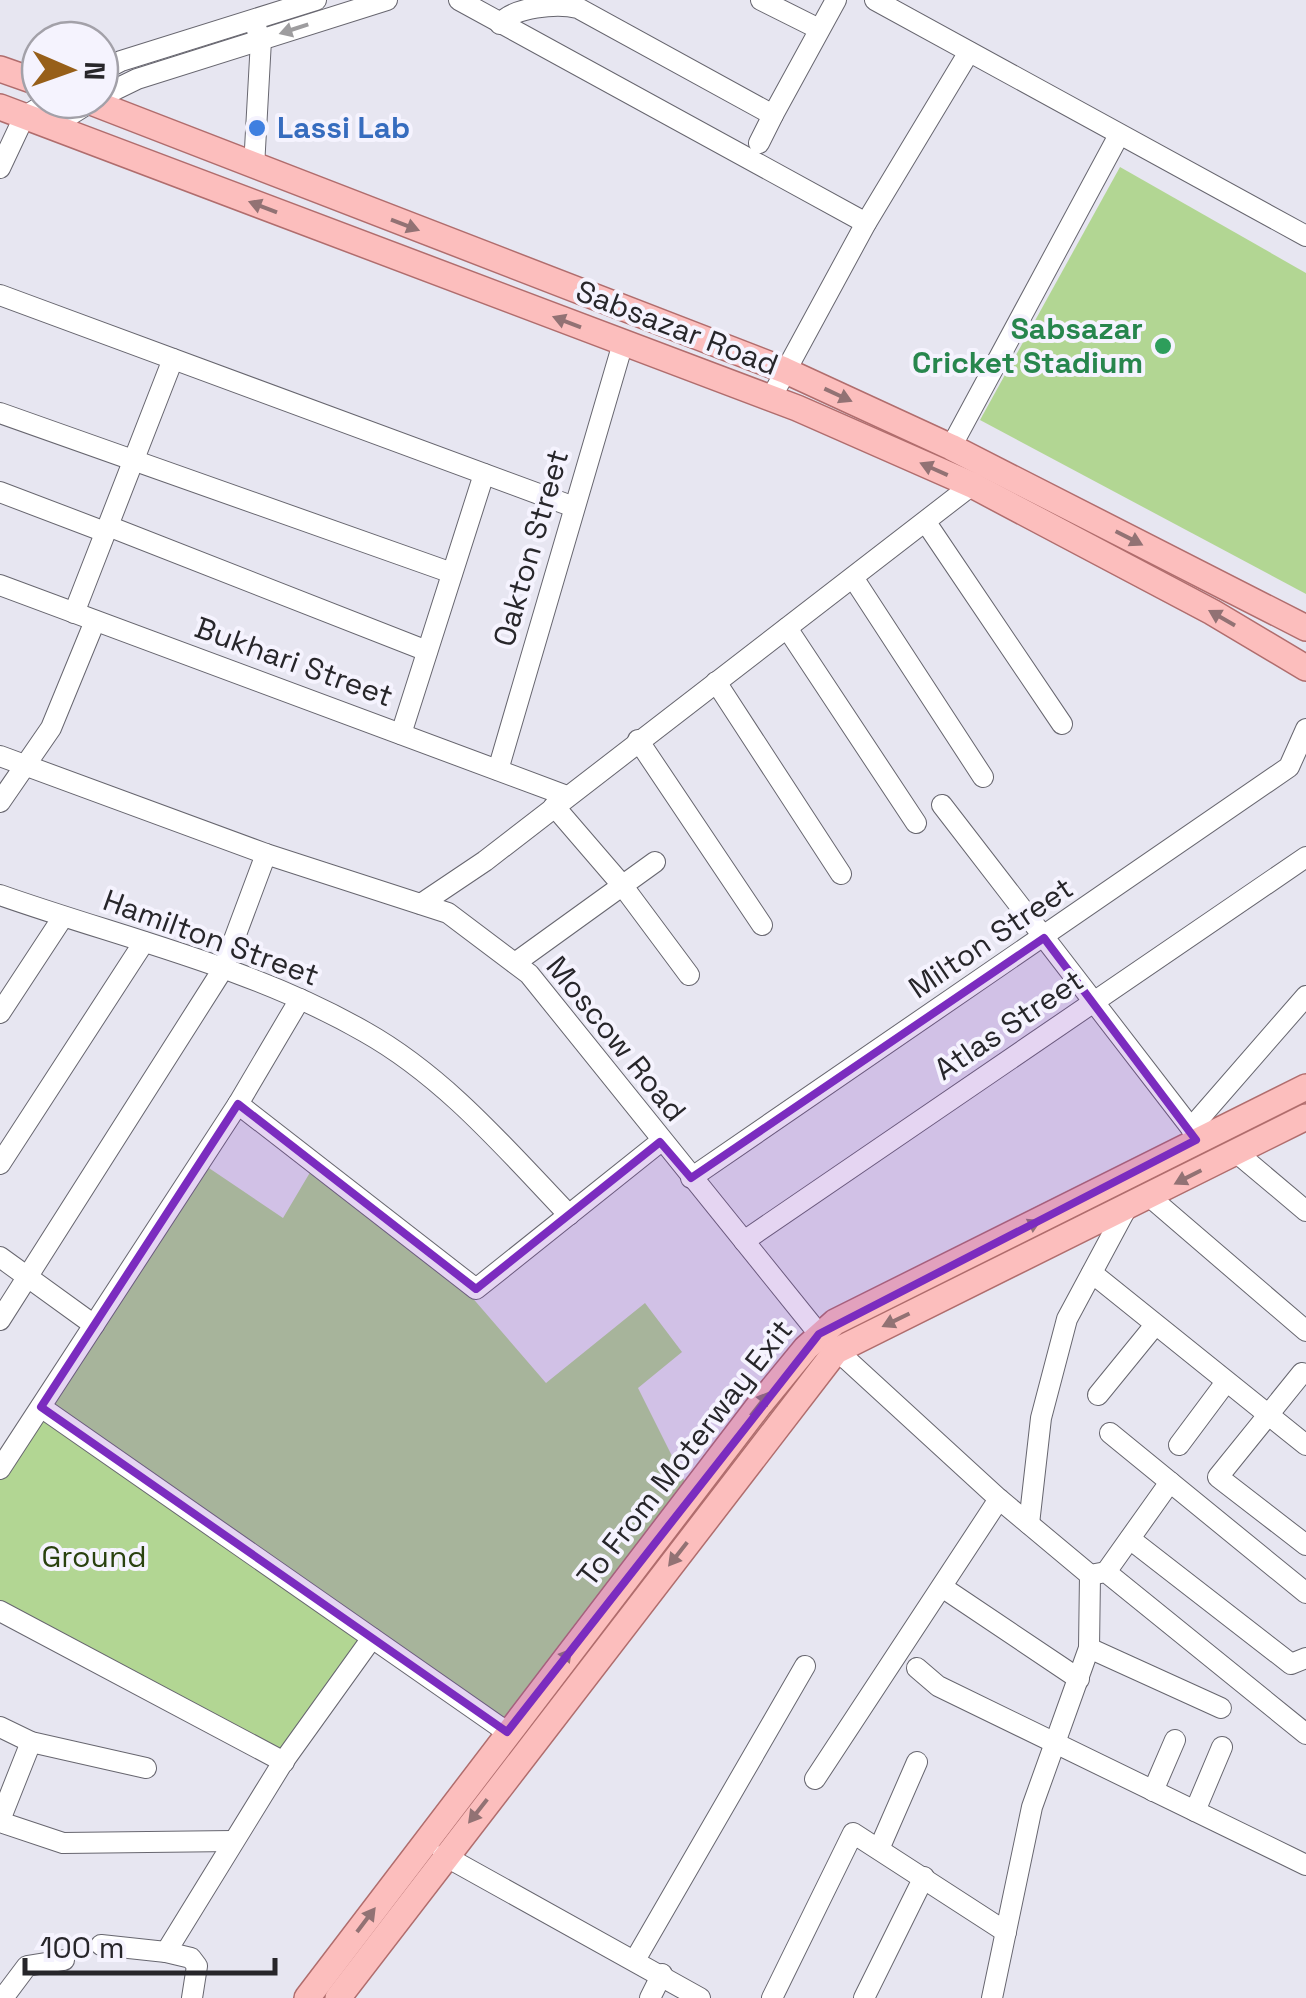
<svg xmlns="http://www.w3.org/2000/svg" width="1306" height="1998" font-family="'Space Grotesk',sans-serif">
	<style>
		.green { fill: #b2d693 }
		.lines { fill: none; stroke-linecap: round; stroke-linejoin: round }
		.minor-casing { stroke: #67666f; stroke-width: 22 }
		.major-casing { stroke: #b06d6d; stroke-width: 28 }
		.minor { stroke: #fff; stroke-width: 20 }
		.major { stroke: #fcbebd; stroke-width: 25 }
		.oneway { fill: #9e9d9f }
		.oneway2 { fill: #927274 }
		.marked { fill: #7b2cbf; fill-opacity: 0.2; stroke: #7b2cbf; stroke-width: 8; stroke-linejoin: round }
		.shop-dot { fill: #3f7fe0; stroke: #f5f3fe; stroke-width: 4 }
		.leisure-dot { fill: #2e9e5b; stroke: #f5f3fe; stroke-width: 4 }
		.labels { text-anchor: middle; stroke-width: 8; stroke-linejoin: round; paint-order: stroke }
		.shop-label { font-size: 30px; font-weight: bold; fill: #366cbe; stroke: #f5f3fe; text-anchor: start }
		.street-label { font-size: 30px; fill: #27262a; stroke: #f5f3fe }
		.leisure-label { font-size: 30px; font-weight: bold; fill: #27864d; stroke: #f5f3fe; text-anchor: end }
		.park-label { font-size: 30px; fill: #29410e; stroke: #f5f3fe }
	</style>
	<rect width="100%" height="100%" fill="#e7e6f1"/>
	<g class="green">
		<path d="M1120,167L1306,273V594L980,420Z"/>
		<path d="M200,1162L283,1218L315,1164L470,1295L546,1383L645,1303L682,1352L638,1388L691,1494L507,1732L372,1638L284,1762L0,1611V1469Z"/>
	</g>
	<g class="lines">
		<g class="minor-casing">
			<g id="minor">
				<path d="M459,0L866,223"/>
				<path d="M761,0L819,29"/>
				<path d="M875,0L1306,236"/>
				<path d="M500,24C513,7 557,3 578,8L773,115L836,0"/>
				<path d="M100,72L121,61L316,0"/>
				<path d="M100,97L137,79L387,0"/>
				<path d="M51,127L94,100"/>
				<path d="M759,143L773,115"/>
				<path d="M254,167L261,40L257,30"/>
				<path d="M0,168L24,117L51,100"/>
				<path d="M0,295L574,507"/>
				<path d="M771,398L866,223L969,52"/>
				<path d="M0,413L452,573"/>
				<path d="M951,447L1119,135"/>
				<path d="M0,492L105,532"/>
				<path d="M927,524L1062,724"/>
				<path d="M108,526L427,651"/>
				<path d="M854,579L983,777"/>
				<path d="M0,585L567,796"/>
				<path d="M74,613L173,359"/>
				<path d="M787,628L916,823"/>
				<path d="M716,682L841,874"/>
				<path d="M401,734L484,474"/>
				<path d="M638,740L762,925"/>
				<path d="M0,756L266,854L448,913L529,974L819,1334L999,1499L1090,1575L1106,1572L1306,1734"/>
				<path d="M498,770L623,343"/>
				<path d="M0,802L51,728L95,621"/>
				<path d="M942,805L1191,1128"/>
				<path d="M554,806L622,885L689,975"/>
				<path d="M0,895C122,938 252,967 365,1032C445,1077 506,1149 569,1215"/>
				<path d="M421,904L485,861L972,485"/>
				<path d="M515,963L655,862"/>
				<path d="M0,1013L63,917"/>
				<path d="M238,1104L476,1289L660,1142"/>
				<path d="M1196,1140L1191,1128L1306,996"/>
				<path d="M1237,1153L1306,1211"/>
				<path d="M0,1164L144,942"/>
				<path d="M691,1178L1289,767L1306,729"/>
				<path d="M1150,1197L1306,1331"/>
				<path d="M744,1241L1306,857"/>
				<path d="M0,1257L94,1325"/>
				<path d="M1092,1273L1306,1445"/>
				<path d="M0,1320L223,969L266,854"/>
				<path d="M1302,1373L1218,1477L1306,1545"/>
				<path d="M1098,1395L1155,1325"/>
				<path d="M41,1407L507,1732"/>
				<path d="M1110,1433L1306,1593"/>
				<path d="M1179,1445L1226,1382"/>
				<path d="M0,1469L238,1104L300,999"/>
				<path d="M1029,1524L1041,1418L1067,1319L1126,1209"/>
				<path d="M1130,1539L1291,1664L1306,1658"/>
				<path d="M1106,1572L1170,1482"/>
				<path d="M942,1587L1079,1679"/>
				<path d="M0,1611L284,1762"/>
				<path d="M1089,1648L1221,1708"/>
				<path d="M917,1668L938,1686L1306,1865"/>
				<path d="M0,1727L31,1742L146,1768"/>
				<path d="M815,1779L999,1499"/>
				<path d="M1153,1791L1175,1740"/>
				<path d="M1195,1811L1222,1747"/>
				<path d="M0,1820L31,1742"/>
				<path d="M0,1822L63,1843L233,1841"/>
				<path d="M879,1849L917,1762"/>
				<path d="M443,1855L700,1998"/>
				<path d="M101,1945L166,1952L283,1762L372,1638"/>
				<path d="M166,1952L191,1958L197,1966L192,1998"/>
				<path d="M635,1960L805,1666"/>
				<path d="M3,1998L27,1966L64,1960"/>
				<path d="M650,1998L662,1974"/>
				<path d="M772,1998L853,1833L1006,1932"/>
				<path d="M864,1998L924,1877"/>
				<path d="M992,1998L1032,1807L1089,1648L1090,1575"/>
			</g>
		</g>
		<g class="major-casing">
			<g id="major">
				<path d="M0,69L40,83"/>
				<path d="M86,100L784,370L951,447L1306,628"/>
				<path d="M0,107L797,408L972,485L1212,612L1306,668"/>
				<path d="M307,1998L760,1404L806,1348L835,1322L1306,1087"/>
				<path d="M338,1998L836,1351L1306,1117"/>
			</g>
		</g>
		<use href="#minor" class="minor"/>
		<use href="#major" class="major"/>
	</g>
	<defs><path id="oneway-solid" d="M-6-.8H1V-3.2L6.5 0L1 3.2V.8H-6Z" transform="scale(2.5)"/></defs>
	<use class="oneway" href="#oneway-solid" transform="translate(294 29) rotate(162)"/>
	<g class="oneway2">
		<use href="#oneway-solid" transform="translate(263 207) rotate(-159)"/>
		<use href="#oneway-solid" transform="translate(405 225) rotate(21)"/>
		<use href="#oneway-solid" transform="translate(567 322) rotate(-159)"/>
		<use href="#oneway-solid" transform="translate(838 395) rotate(25)"/>
		<use href="#oneway-solid" transform="translate(934 469) rotate(-156)"/>
		<use href="#oneway-solid" transform="translate(1129 538) rotate(27)"/>
		<use href="#oneway-solid" transform="translate(1222 618) rotate(-150)"/>
		<use href="#oneway-solid" transform="translate(1188 1177) rotate(153)"/>
		<use href="#oneway-solid" transform="translate(1027 1227) rotate(-26)"/>
		<use href="#oneway-solid" transform="translate(896 1320) rotate(154)"/>
		<use href="#oneway-solid" transform="translate(760 1404) rotate(-52)"/>
		<use href="#oneway-solid" transform="translate(678 1554) rotate(128)"/>
		<use href="#oneway-solid" transform="translate(562 1661) rotate(-52)"/>
		<use href="#oneway-solid" transform="translate(478 1811) rotate(128)"/>
		<use href="#oneway-solid" transform="translate(366 1920) rotate(-53)"/>
	</g>
	<path class="marked" d="M1044,938L1196,1140L819,1334L507,1732L41,1407L238,1104L476,1289L660,1142L691,1178Z"/>
	<circle class="shop-dot" cx="257" cy="128" r="10"/>
	<circle class="leisure-dot" cx="1163" cy="346" r="10"/>
	<g class="labels">
		<g class="shop-label">
			<text x="277" y="138">Lassi Lab</text>
		</g>
		<g class="street-label">
			<text transform="translate(677 328) rotate(21)" y="10">Sabsazar Road</text>
			<text transform="translate(531 548) rotate(-74)" y="10">Oakton Street</text>
			<text transform="translate(294 662) rotate(20)" y="10">Bukhari Street</text>
			<text transform="translate(211 938) rotate(20)" y="10">Hamilton Street</text>
			<text transform="translate(991 938) rotate(-34)" y="10">Milton Street</text>
			<text transform="translate(1009 1025) rotate(-34)" y="10">Atlas Street</text>
			<text transform="translate(616 1039) rotate(51)" y="10">Moscow Road</text>
			<text transform="translate(685 1453) rotate(-52)" y="10">To From Moterway Exit</text>
		</g>
		<g class="leisure-label">
			<text x="1143" y="339">Sabsazar<tspan x="1143" dy="34">Cricket Stadium</tspan></text>
		</g>
		<g class="park-label">
			<text x="94" y="1567">Ground</text>
		</g>
	</g>
	<g transform="translate(70 70) rotate(92)"><circle r="48" fill="#f5f3fe" stroke="#a3a1a9" stroke-width="2.5"/>
	<path d="M0-8L18 38L0 25L-18 38Z" fill="#975f19"/>
	<text y="-15" font-size="28" font-weight="bold" text-anchor="middle" fill="#27262a">N</text>
	</g>
	<path d="M25 1958v15h250v-15" fill="none" stroke="#27262a" stroke-width="5"/>
	<text x="40" y="1958" font-size="30" fill="#27262a" stroke="#f5f3fe" stroke-width="8" paint-order="stroke">100 m</text>
</svg>
